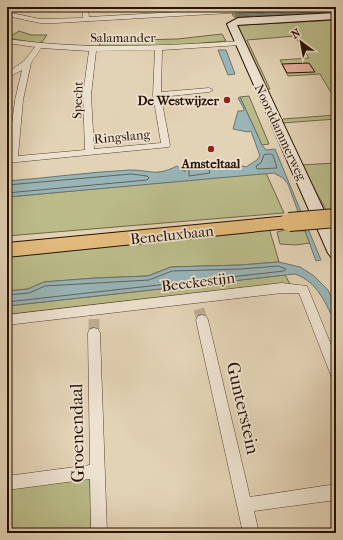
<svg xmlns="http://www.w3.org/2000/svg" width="343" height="540" font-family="'IM FELL French Canon',serif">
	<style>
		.green { fill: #babb89; stroke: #706644 }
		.water { fill: #99b5b8; stroke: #6b736e }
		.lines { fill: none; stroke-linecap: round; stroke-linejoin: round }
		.shore { stroke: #60635c; stroke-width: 1 }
		.building { fill: #e3ad9e; stroke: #261100 }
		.street-tunnel { stroke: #bdac92; stroke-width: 11; stroke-dasharray: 11 5.5; stroke-linecap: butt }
		.street-casing { stroke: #55422e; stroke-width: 1 }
		.secondary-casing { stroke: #261100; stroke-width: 2 }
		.primary-casing { stroke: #261100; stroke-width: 2 }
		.street { fill: #ede2d0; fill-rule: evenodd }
		.secondary { fill: #ede2d0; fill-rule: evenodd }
		.primary { fill: #e2ba7b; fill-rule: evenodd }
		.primary-bridge-casing { stroke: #261100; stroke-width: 20; stroke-linecap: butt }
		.primary-bridge { stroke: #e2ba7b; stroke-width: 18 }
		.poi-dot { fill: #8f2418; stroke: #ede2d0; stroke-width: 1.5 }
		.labels { text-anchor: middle; stroke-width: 3.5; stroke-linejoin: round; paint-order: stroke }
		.far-street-label { font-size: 13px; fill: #261100; stroke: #ede2d0 }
		.far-poi-label { font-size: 13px; font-weight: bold; fill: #261100; stroke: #ede2d0; text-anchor: end }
		.street-label { font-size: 15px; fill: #261100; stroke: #ede2d0 }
		.near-street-label { font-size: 18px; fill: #261100; stroke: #ede2d0 }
	</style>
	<rect width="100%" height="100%" fill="#e3d3b6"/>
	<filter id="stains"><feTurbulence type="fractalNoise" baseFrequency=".005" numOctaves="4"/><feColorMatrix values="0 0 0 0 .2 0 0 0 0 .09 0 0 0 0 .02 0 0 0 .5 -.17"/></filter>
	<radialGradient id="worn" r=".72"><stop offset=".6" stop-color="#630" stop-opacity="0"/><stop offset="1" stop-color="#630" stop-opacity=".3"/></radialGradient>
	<g class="green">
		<path d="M318,7H336V9L235,15L236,16L336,11V12L237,17H234L232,14L301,10Z"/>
		<path d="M336,17V20L241,25L336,20V101L320,74L288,76L280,60L309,58L295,36L247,40L270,89L263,90L255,63H251L238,25Z"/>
		<path d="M19,31L31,35H47L42,42L37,43L7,38V35L11,36Z"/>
		<path d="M222,34L226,41L180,45L99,47L100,41L177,39Z"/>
		<path d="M249,96L269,144L262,145L240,97Z"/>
		<path d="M336,115V119L282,123L281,121L283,119Z"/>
		<path d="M336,163V233L331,227L335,226L301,165Z"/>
		<path d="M266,173L284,213L7,236V197Z"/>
		<path d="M269,228L279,262L241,265L171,267L148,276L96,278L44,282L28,289L7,291V254Z"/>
		<path d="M284,230L305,231L310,243L296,245L280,244L277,232Z"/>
		<path d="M285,275L290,284L7,318V306Z"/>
		<path d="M90,477L91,533H7V488Z"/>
	</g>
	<g class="water">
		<path d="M336,9V11L235,16V15Z"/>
		<path d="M218,50H226L235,74L228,75Z"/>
		<path d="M240,97L262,145L266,150L275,149L321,260L316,261L288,184L283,178L274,173L7,197V181C48,178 89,172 130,170C151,170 155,177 177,166L185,172L183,163L197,161V164L225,169L227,167L237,168L243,166L246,167L257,160L260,156L251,131L248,132L233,129L238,111H243L244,109L238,98Z"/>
		<path d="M279,262L300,267L314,276L328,290L336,307V325C326,304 318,282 295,274L7,306V291L28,289L44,282L55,281L96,278L148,276L171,267L241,265Z"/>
	</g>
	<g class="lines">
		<g class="shore">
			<path d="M271,154L273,155L277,168L257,169L256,166L261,163L264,155Z"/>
			<path d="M193,166L209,170L210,173L189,176V167Z"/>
			<path d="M7,185L131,174L147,176L149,178L147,180L7,193"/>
			<path d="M7,295L29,293L45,286L149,280L172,271L241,269L278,266L286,269L284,271L7,302"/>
		</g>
	</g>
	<path class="building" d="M309,63L315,72L287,73L282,64Z"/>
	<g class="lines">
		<g class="street-tunnel">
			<path d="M199,309L202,320"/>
			<path d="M94,319V333"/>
		</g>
		<g class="street-casing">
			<g id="street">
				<path d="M82,7H88L89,17L267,7H302L299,9L56,23H40L7,16V12L40,19L83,18Z"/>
				<path d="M7,39C85,50 162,46 240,41L243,43L240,45L162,50L161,92L209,88L213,90L209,92L161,97L170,145L169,147L7,163L15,100L22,70L7,78V73L24,61L35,47L7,43ZM41,48L89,51L83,95L85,150L18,156L23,100L31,63ZM155,50L153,95L161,143L94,149L91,95L96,51Z"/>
				<path d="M282,283L307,286L336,357V379L331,377L330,373L299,293H282L7,325V315Z"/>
				<path d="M202,315L206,316L208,320L250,497L336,484V500L254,511L259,533H243L196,320L198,316Z"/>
				<path d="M94,328L98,329L100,333L107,533H91L90,479L7,490V476L90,465L88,333L90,329Z"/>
			</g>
		</g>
		<g class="secondary-casing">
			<path id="secondary" d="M336,13V19L237,25L336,236V259L331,257L328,253L227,24L238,18Z"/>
		</g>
		<g class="primary-casing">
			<path id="primary" d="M289,216L295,218L297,222L295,226L289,228L7,257V243Z"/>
		</g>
		<use href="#street" class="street"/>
		<use href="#secondary" class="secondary"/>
		<use href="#primary" class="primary"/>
		<g class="primary-bridge-casing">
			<path id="primary-bridge" d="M289,222L336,218"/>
		</g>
		<use href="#primary-bridge" class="primary-bridge"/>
	</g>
	<g class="poi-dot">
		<circle cx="227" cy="100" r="4"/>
		<circle cx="211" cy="149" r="4"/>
	</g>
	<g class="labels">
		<g class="far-street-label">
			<text x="123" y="42">Salamander</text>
			<text transform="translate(77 100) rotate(-88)" y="5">Specht</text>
			<text transform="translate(281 132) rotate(65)" y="5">Noorddammerweg</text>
			<text transform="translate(122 136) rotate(-5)" y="5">Ringslang</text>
		</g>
		<g class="far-poi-label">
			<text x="219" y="105">De Westwijzer</text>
			<text x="211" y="168" text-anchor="middle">Amsteltaal</text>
		</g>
		<g class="street-label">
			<text transform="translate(172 235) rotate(-6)" y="5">Beneluxbaan</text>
			<text transform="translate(198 282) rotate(-7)" y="5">Beeckestijn</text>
		</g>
		<g class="near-street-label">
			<text transform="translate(243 408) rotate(77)" y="6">Gunterstein</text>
			<text transform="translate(77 433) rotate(-91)" y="6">Groenendaal</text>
		</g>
	</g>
	<rect width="343" height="540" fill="none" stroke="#e3d3b6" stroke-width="24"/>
	<rect x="8" y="8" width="327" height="524" fill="none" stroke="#261100" stroke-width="2"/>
	<rect x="12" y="12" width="319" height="516" fill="none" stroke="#261100"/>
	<g transform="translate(301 42) rotate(328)" stroke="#ede2d0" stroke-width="3" paint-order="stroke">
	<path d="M0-3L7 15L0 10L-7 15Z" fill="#261100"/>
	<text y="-6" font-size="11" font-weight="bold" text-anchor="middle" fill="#261100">N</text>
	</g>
	<rect width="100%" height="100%" filter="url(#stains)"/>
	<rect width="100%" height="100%" fill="url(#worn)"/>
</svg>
